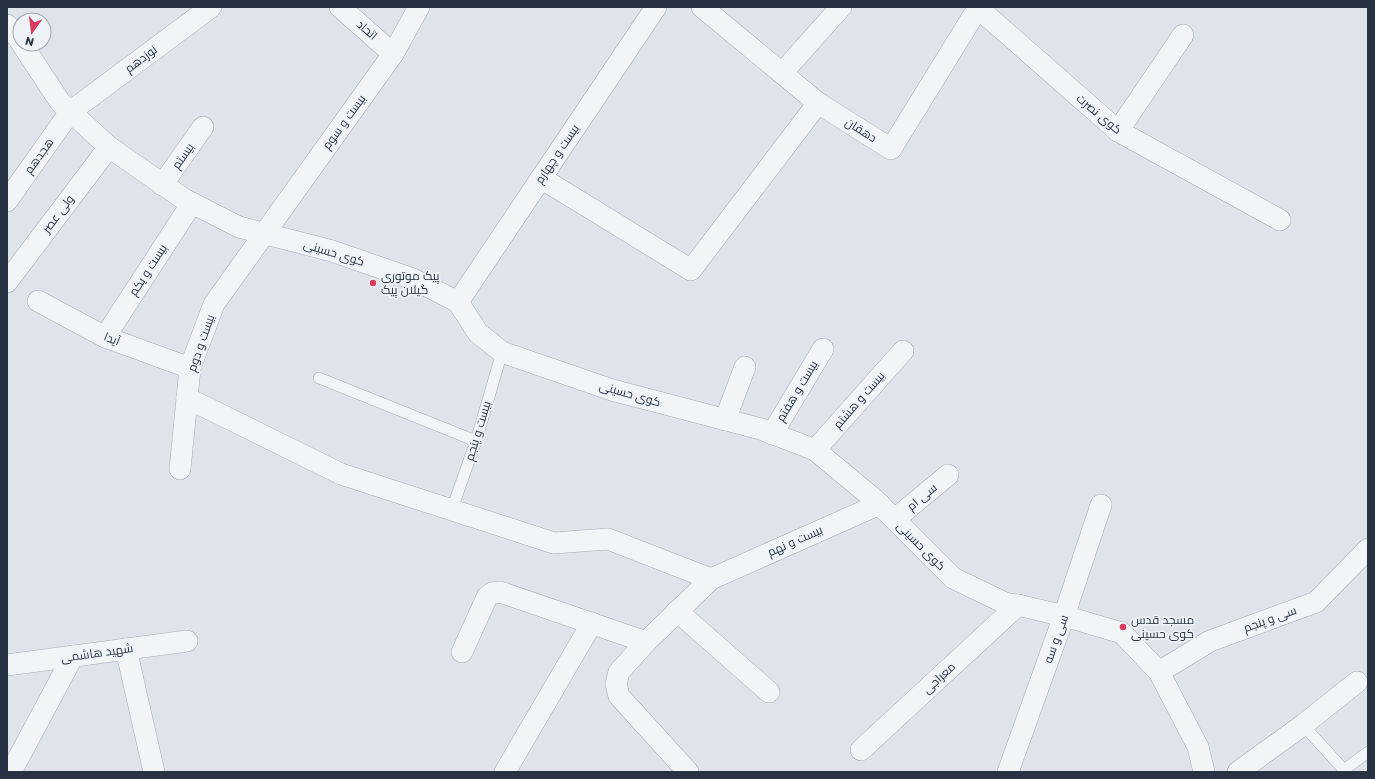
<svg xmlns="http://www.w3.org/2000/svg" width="1375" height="779" font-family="Poppins,Cairo,sans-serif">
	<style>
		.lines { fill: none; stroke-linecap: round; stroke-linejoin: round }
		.service-casing { stroke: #a4abb4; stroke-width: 12 }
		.minor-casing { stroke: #a4abb4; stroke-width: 22 }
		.service { stroke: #f2f5f8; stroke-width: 11 }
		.minor { stroke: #f2f5f8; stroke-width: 21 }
		.poi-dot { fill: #d83b5e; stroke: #eff3f7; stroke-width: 1.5 }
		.labels { text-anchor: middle; stroke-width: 3.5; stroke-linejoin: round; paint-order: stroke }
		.street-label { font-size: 12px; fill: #273342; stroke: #eff3f7 }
		.poi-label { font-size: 12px; fill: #273342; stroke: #eff3f7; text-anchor: start }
	</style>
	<rect width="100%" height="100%" fill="#dfe4ea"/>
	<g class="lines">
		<g class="service-casing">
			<g id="service">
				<path d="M319,378L476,441"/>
				<path d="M452,509L476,441L502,352"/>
				<path d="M1303,725L1344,770L1368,752"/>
			</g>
		</g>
		<g class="minor-casing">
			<g id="minor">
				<path d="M340,7L393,54"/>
				<path d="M702,7L818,103L891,149L978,8"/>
				<path d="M977,7L1118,131L1280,220"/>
				<path d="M7,25L13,31L20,41"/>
				<path d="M22,44L60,102L109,147L184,199L239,227L332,251L413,279L458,302L478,333L502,352L612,390L761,429L815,450L874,499L953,578L1007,604L1018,605L1064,616L1122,633L1159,672L1198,747L1204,772"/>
				<path d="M782,73L841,7"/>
				<path d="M1118,131L1183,35"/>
				<path d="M541,178L691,270L818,103"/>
				<path d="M162,185L203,127"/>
				<path d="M7,201L70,112L211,7"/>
				<path d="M7,282L109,147"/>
				<path d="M38,301L105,337L190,368"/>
				<path d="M458,302L656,7"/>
				<path d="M105,337L192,203"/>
				<path d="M187,398L341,474L554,543L608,539L711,579"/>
				<path d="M725,420L745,367"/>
				<path d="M772,434L823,349"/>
				<path d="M815,450L903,351"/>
				<path d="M180,469L190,368L214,304L393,54L419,7"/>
				<path d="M895,519L948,475"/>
				<path d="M677,611L769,692"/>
				<path d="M126,649L154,772"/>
				<path d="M462,652L487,597L492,593L500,592L646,642"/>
				<path d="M7,665L187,641"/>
				<path d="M1159,672L1210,641L1316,602L1368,549"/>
				<path d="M861,750L1018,605"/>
				<path d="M11,772L73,656"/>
				<path d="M505,772L592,623"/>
				<path d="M688,772L619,696L616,684L619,672L646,642L711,579L880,504"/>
				<path d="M1008,772L1064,616L1101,505"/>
				<path d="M1238,772L1303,725L1357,682"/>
			</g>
		</g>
		<use href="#service" class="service"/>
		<use href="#minor" class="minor"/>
	</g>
	<g class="poi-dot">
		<circle cx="373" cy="283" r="4"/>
		<circle cx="1123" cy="627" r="4"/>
	</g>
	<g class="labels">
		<g class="street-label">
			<text transform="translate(367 30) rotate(41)" y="4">اتحاد</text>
			<text transform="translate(141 59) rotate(-37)" y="4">نوزدهم</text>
			<text transform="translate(1099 114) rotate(40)" y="4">کوی نصرت</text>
			<text transform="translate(344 122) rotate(-54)" y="4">بیست و سوم</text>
			<text transform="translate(861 130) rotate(32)" y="4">دهقان</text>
			<text transform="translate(557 154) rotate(-56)" y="4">بیست و چهارم</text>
			<text transform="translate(39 156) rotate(-54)" y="4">هجدهم</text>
			<text transform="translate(183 156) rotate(-55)" y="4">بیستم</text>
			<text transform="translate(58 214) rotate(-53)" y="4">ولی عصر</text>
			<text transform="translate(334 253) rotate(17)" y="4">کوی حسینی</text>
			<text transform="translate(148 270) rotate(-57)" y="4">بیست و یکم</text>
			<text transform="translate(112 339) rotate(22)" y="4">آیدا</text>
			<text transform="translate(201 343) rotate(-71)" y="4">بیست و دوم</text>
			<text transform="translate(797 391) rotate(-59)" y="4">بیست و هفتم</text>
			<text transform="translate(630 394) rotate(16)" y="4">کوی حسینی</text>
			<text transform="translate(859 400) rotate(-49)" y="4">بیست و هشتم</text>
			<text transform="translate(478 431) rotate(-73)" y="4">بیست و پنجم</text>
			<text transform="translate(922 497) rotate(-40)" y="4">سی ام</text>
			<text transform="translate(795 541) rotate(-24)" y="4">بیست و نهم</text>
			<text transform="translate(921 546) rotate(45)" y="4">کوی حسینی</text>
			<text transform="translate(1270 619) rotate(-20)" y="4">سی و پنجم</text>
			<text transform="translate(1056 639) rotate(-70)" y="4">سی و سه</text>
			<text transform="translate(97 653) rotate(-8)" y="4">شهید هاشمی</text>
			<text transform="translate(939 678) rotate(-43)" y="4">معراجی</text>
		</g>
		<g class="poi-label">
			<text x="381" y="280">پیک موتوری<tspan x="381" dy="14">گیلان پیک</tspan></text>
			<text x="1131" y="624">مسجد قدس<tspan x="1131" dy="14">کوی حسینی</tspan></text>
		</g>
	</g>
	<rect width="1375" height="779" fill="none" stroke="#273342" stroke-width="16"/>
	<g transform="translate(32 32) rotate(194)"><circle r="19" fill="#eff3f7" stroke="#9fa6af"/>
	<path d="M0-3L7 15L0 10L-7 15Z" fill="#d83b5e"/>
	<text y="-6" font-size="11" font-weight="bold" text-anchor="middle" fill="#273342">N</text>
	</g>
</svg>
